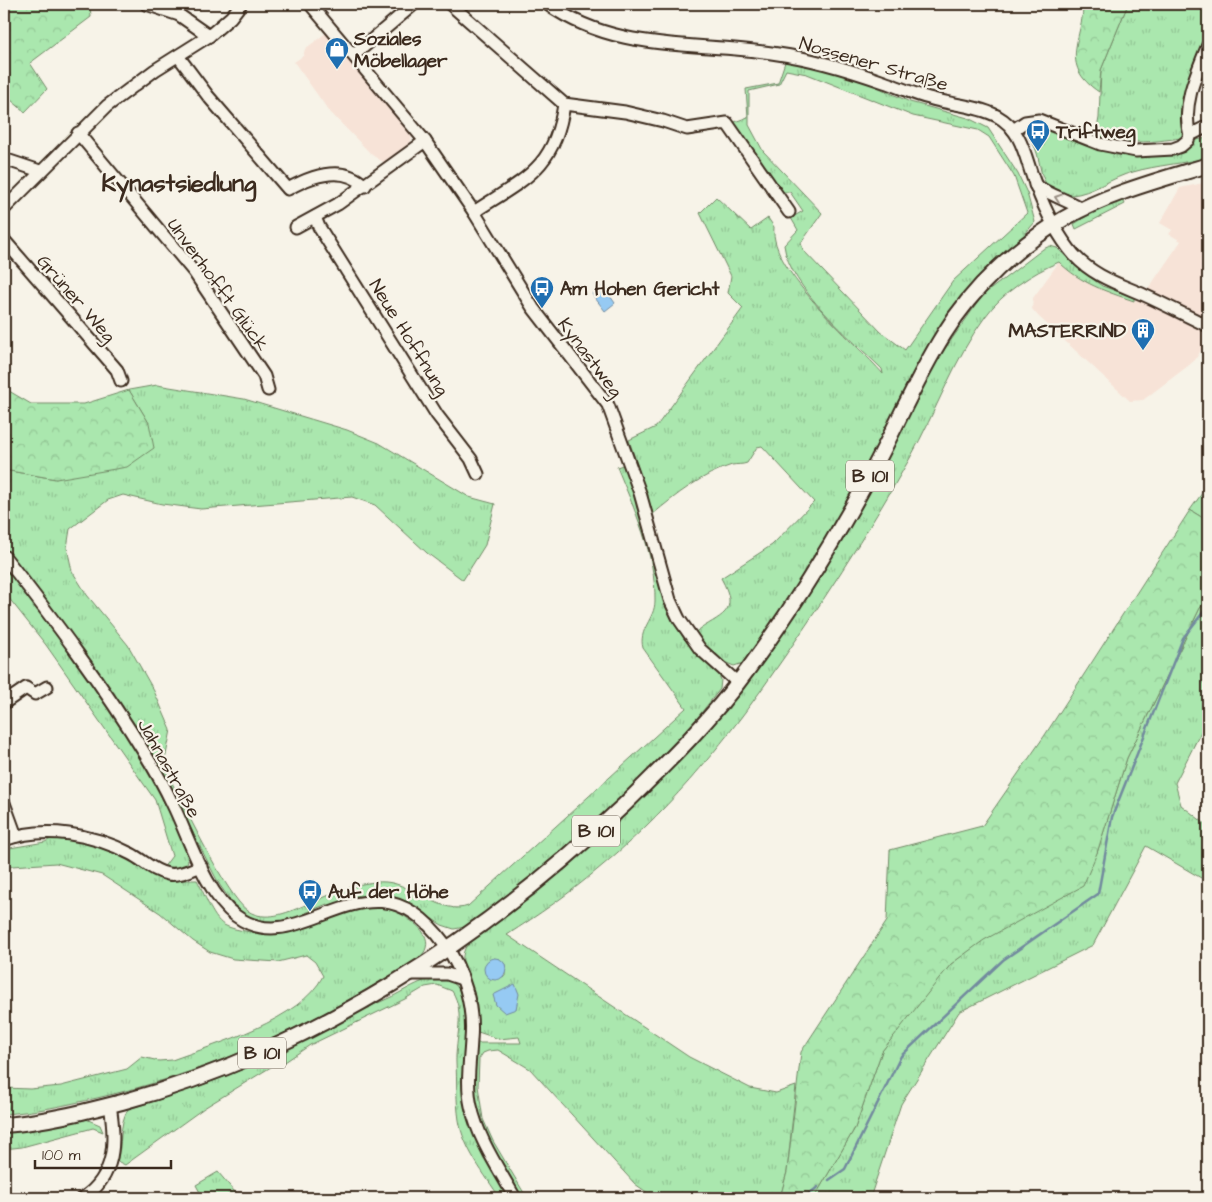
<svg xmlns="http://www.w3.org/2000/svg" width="1212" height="1202" font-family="'Architects Daughter',sans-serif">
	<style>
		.built { fill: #f7e3d7 }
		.grass { fill: url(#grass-tufts); stroke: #728866; fill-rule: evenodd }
		.forest { fill: url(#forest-crowns); stroke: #728866 }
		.water { fill: #96caf3; stroke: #728a9e }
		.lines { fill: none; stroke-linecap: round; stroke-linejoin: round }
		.stream { stroke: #728a9e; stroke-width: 2.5 }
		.minor-casing { stroke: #3b2a1e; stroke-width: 15 }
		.major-casing { stroke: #3b2a1e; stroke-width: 18 }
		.minor { stroke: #f7f3e8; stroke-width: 11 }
		.major { stroke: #f7f3e8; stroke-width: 14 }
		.oneway { stroke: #998e83 }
		.labels { text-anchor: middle; stroke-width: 4.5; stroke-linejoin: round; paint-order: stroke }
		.shield { fill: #f7f3e8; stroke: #73665b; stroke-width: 1 }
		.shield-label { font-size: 18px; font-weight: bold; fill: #3b2a1e }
		.poi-label { font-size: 19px; font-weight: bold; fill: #3b2a1e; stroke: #f7f3e8; text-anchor: start }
		.street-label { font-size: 19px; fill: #3b2a1e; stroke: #f7f3e8 }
		.district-label { font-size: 24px; font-weight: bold; fill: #3b2a1e; stroke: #f7f3e8 }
	</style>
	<defs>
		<pattern id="grass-tufts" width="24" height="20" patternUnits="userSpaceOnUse" patternTransform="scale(1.25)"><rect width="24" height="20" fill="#aae7ae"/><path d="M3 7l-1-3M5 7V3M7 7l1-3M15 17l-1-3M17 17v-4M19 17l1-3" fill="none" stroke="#93c695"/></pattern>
		<pattern id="forest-crowns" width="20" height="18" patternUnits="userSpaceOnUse" patternTransform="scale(1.25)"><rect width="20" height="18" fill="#aae7ae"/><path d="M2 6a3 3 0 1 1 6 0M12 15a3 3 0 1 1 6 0" fill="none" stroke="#93c695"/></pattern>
	</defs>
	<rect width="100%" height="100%" fill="#f7f3e8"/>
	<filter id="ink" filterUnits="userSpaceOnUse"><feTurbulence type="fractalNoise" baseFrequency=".02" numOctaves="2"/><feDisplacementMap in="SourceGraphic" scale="10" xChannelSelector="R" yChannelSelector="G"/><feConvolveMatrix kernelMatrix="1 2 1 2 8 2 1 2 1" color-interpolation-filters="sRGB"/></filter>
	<g filter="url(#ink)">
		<g class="built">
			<path d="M326,33L412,136L409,149L388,165L372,155L329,111L294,62L303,56L305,49Z"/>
			<path d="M1208,182V339L1195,360L1188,366L1143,400L1130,401L1038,316L1032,309L1033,298L1059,262L1073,274L1134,301L1144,295L1181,241L1169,234L1172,230L1160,223L1180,188Z"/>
		</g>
		<g class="grass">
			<path d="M1128,4H1208V45L1181,138C1151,142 1125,146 1096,134L1099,118L1101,70Z"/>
			<path d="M786,59L866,82L910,102L968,118L988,128L1018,174L1027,193L1035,222L1024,235L977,279L942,322L865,470L812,565L743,663L734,666L719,660L694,633C721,614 741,614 721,578L772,545L814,502L762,446L757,447L747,463C742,465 737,464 732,465C702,474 676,495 653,514L629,440L656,427L743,308L728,293L731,276L700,213L716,197L751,230L768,218L774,227C769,271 856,342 883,374L882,369C852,339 789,288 784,245L798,230L791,218L803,211L790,192H779L732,123L748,117L746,89L778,83ZM786,70L807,74L913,116L978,130L989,137L1014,176L1027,213L953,281L905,350L881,332L803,250L801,243L822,213L763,151L749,125V91L779,84Z"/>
			<path d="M1037,128L1079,140L1116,155L1137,156L1178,154L1186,150L1195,140L1208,138V157C1183,164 1157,165 1133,172C1112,177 1092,194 1071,195C1063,195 1052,192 1047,185C1037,172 1042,152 1028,136L1032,129Z"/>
			<path d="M1123,200L1125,204L1076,229L1074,224L1092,213Z"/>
			<path d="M1050,246L1057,248L1078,268L1102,286L1134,297V301C1107,292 1080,283 1059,262C1032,273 1002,293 985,317C954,359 936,412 910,458C867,534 819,608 769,679C720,749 663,816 597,870C569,894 538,915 507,935L689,1057L750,1088L776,1093L796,1086L787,1172L780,1198H655L635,1184L530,1069L498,1050L488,1051L483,1053L479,1059L478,1086L483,1119L493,1141L527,1198H500C485,1175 463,1148 459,1120C456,1101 457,1081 456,1063C455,1039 466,1013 452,991L437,985L425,987L405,999L310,1045L282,1064L284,1059L204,1108L125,1165L117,1161C123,1144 118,1126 128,1109C183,1093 236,1074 288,1049C322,1032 354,1013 389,998C407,990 425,975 445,979C469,985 467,1024 467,1043H521L519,1037L499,1039L478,1032C477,1023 478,1013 476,1004C472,985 455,963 467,945C522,903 574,859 625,812C672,769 716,725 755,673C826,576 878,465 937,360L983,295L1043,249ZM494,958L505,964V976L491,980Z"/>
			<path d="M157,385L244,399L347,430L379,443L469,497L495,504L485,545L463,580L427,553L375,505L352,497L201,509L162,504L123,495L108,500L70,529L67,548L72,571L87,595L128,645L154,691L171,730L165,760L167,773C182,801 226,896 248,911C265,922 287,913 303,906C329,896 358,880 386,882C413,884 443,916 468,906L686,708L643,648C638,629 655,619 655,601C656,555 634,509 617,467L625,464L674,621L684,639L718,673L721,680L720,689L690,727L661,759L595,825L529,880L465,927L454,929L442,925L403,901L382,895L357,896L328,906L327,904L303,914V917L278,923L257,921L248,917L233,904L219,884L163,774L4,548V470L56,479L149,423L129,390Z"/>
			<path d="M1208,485V521L1190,510Z"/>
			<path d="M4,563C58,634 114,707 158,785C170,806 177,830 187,851L188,860L186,866L175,870L163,868L172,856L155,800L46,645L4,592Z"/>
			<path d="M1208,599V718L1175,783L1181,805L1208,826V882L1146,846L1093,945L959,1012L901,1104L870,1198H814L855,1128L882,1051L921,1000L951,964L1097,853L1127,758L1200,608Z"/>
			<path d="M53,838C93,835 126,857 158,877L168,880H197C204,892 212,918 224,925C234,931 263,934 275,933C324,929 366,884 414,923C422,929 429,938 426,948C422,962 396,972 384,979C295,1034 198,1075 97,1098C66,1105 35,1112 4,1114V1088L30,1089L61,1086L127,1069L142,1057L159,1061L172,1060C216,1044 301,1020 323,976L315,962L306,955L278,962L233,959L210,952L193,941L160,913L102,875L56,863L12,866L4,871V849L45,842Z"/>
			<path d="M86,1119L100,1125L103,1132L93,1128L22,1147L4,1149V1133Z"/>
			<path d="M218,1172L240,1198H203L196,1185Z"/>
		</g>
		<g class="forest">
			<path d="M4,4H90L91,17L30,63L47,89L25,112L4,94Z"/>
			<path d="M1083,4H1128L1101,70L1099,92C1057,64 1084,38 1083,4Z"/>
			<path d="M4,388L31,404H84L129,390L149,423L154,448L127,467L56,479L4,470Z"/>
			<path d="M1190,510L1208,521V599L1200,608L1127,758L1097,853L1083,886L984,940L951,964L882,1051L855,1128L814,1198H780L787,1172L801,1052L887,921L890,850L982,826L1045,735Z"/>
		</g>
		<g class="water">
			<path d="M603,286L615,303L605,311L592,294Z"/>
			<circle cx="495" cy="969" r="11"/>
			<path d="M515,984L519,994L516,1009L505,1013L496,1005L493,995Z"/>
		</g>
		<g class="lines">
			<g class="stream">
				<path d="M829,1180L845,1169L901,1056L1003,960L1098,894L1112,817L1183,638L1208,606"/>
				<path d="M803,1198L818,1187"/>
			</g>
			<g class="minor-casing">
				<g id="minor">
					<path d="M146,4L179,15L209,36"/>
					<path d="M310,4L425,141L474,212L533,308L608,405L640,493L670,600L679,619L700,649L738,683"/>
					<path d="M450,4L564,104L625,112L663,121L687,129L727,123L789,212"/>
					<path d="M547,4C618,54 697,41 778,54C814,59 850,70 884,82C899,87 913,94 929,98C951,105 976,105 997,116C1024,131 1025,160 1036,186C1045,210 1057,235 1074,255C1093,276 1119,284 1144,295C1166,305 1187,316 1208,326"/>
					<path d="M354,55L414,4"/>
					<path d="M178,56L208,96L288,189C311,176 343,164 365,186"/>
					<path d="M1013,130L1025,122L1039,120L1100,144L1136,151L1173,149L1181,146L1188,140L1190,135L1208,126"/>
					<path d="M78,133L194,272L264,376L268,390"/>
					<path d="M1190,135C1181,106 1197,72 1208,45"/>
					<path d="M4,159L40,171"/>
					<path d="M1035,185C1050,195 1067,200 1082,209"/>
					<path d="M4,209L107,106L155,70L209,36L231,17L241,4"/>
					<path d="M474,212C524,179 555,169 564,104"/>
					<path d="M315,217L319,227L437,415L471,459L478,474"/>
					<path d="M296,227L338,204L425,141"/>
					<path d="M4,240L117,370L121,381"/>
					<path d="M4,556C54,620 103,685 145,754C155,770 164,786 172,803C189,837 205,893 236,916C302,965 369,841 444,943C464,971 474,1007 471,1040C470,1061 466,1085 471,1106C478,1139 499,1169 515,1198"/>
					<path d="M4,703L26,688L35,694L47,687"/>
					<path d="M4,803L16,836"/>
					<path d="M4,840C45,825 93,834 131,854C143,860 154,872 168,874C179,876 191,870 201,866"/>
					<path d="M410,974H447L462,979"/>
					<path d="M83,1198C116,1176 116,1141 110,1105"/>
				</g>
			</g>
			<g class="major-casing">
				<path id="major" d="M4,1125C44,1122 83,1112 122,1102C313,1050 482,940 624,805C668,762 712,719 749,668C793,608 833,543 869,477C895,430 915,380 944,334C973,287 1017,246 1065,218C1109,193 1160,180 1208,165"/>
			</g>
			<use href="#minor" class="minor"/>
			<use href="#major" class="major"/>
		</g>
		<defs><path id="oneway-chevron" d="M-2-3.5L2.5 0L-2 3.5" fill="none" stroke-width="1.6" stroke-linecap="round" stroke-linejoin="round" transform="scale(1.25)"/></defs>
		<use class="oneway" href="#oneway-chevron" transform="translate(1058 198) rotate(-161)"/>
	</g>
	<defs>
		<g id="shop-pin" transform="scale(1.25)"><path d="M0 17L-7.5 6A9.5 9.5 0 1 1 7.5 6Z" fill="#1f6fb2" stroke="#f7f3e8"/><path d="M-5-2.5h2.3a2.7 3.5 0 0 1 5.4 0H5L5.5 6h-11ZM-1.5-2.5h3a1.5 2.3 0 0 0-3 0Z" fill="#fff"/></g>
		<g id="bus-pin" transform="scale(1.25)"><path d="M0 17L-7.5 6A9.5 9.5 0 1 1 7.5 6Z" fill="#1f6fb2" stroke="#f7f3e8"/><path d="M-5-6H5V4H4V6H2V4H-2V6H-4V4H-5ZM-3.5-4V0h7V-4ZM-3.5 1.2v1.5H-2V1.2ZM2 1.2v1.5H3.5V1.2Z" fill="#fff"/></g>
		<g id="building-pin" transform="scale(1.25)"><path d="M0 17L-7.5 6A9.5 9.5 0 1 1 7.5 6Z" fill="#1f6fb2" stroke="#f7f3e8"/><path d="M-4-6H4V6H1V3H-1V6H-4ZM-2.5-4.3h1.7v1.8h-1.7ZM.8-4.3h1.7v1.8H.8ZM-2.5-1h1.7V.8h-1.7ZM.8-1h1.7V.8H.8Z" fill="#fff"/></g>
	</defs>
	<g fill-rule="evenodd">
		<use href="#shop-pin" x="337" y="49"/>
		<use href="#bus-pin" x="1038" y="131"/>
		<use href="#bus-pin" x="542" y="288"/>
		<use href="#building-pin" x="1143" y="330"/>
		<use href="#bus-pin" x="310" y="891"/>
	</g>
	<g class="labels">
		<g class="shield">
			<rect x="846" y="460.5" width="48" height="31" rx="4"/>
			<rect x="572" y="815.5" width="48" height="31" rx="4"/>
			<rect x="238" y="1037.5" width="48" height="31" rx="4"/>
		</g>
		<g class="shield-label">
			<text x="870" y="482">B 101</text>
			<text x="596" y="837">B 101</text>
			<text x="262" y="1059">B 101</text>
		</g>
		<g class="poi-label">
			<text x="354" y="45">Soziales<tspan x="354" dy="22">Möbellager</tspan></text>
			<text x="1056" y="138">Triftweg</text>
			<text x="560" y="295">Am Hohen Gericht</text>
			<text x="1126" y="337" text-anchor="end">MASTERRIND</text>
			<text x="328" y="898">Auf der Höhe</text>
		</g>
		<g class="street-label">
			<text transform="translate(874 63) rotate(16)" y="7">Nossener Straße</text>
			<text transform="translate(219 284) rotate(54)" y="7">Unverhofft Glück</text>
			<text transform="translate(77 298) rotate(49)" y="7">Grüner Weg</text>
			<text transform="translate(410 337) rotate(58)" y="7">Neue Hoffnung</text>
			<text transform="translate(591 357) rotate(53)" y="7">Kynastweg</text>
			<text transform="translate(170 768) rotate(61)" y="7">Jahnastraße</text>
		</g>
		<g class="district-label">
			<text x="179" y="191">Kynastsiedlung</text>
		</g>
	</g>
	<rect width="1212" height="1202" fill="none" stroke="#f7f3e8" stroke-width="20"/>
	<rect x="10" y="10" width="1192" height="1182" fill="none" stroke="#3b2a1e" stroke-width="2" filter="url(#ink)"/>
	<path d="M35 1160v8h136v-8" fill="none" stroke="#3b2a1e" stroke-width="2.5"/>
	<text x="42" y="1160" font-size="15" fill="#3b2a1e" stroke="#f7f3e8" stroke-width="4" paint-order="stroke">100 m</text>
</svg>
